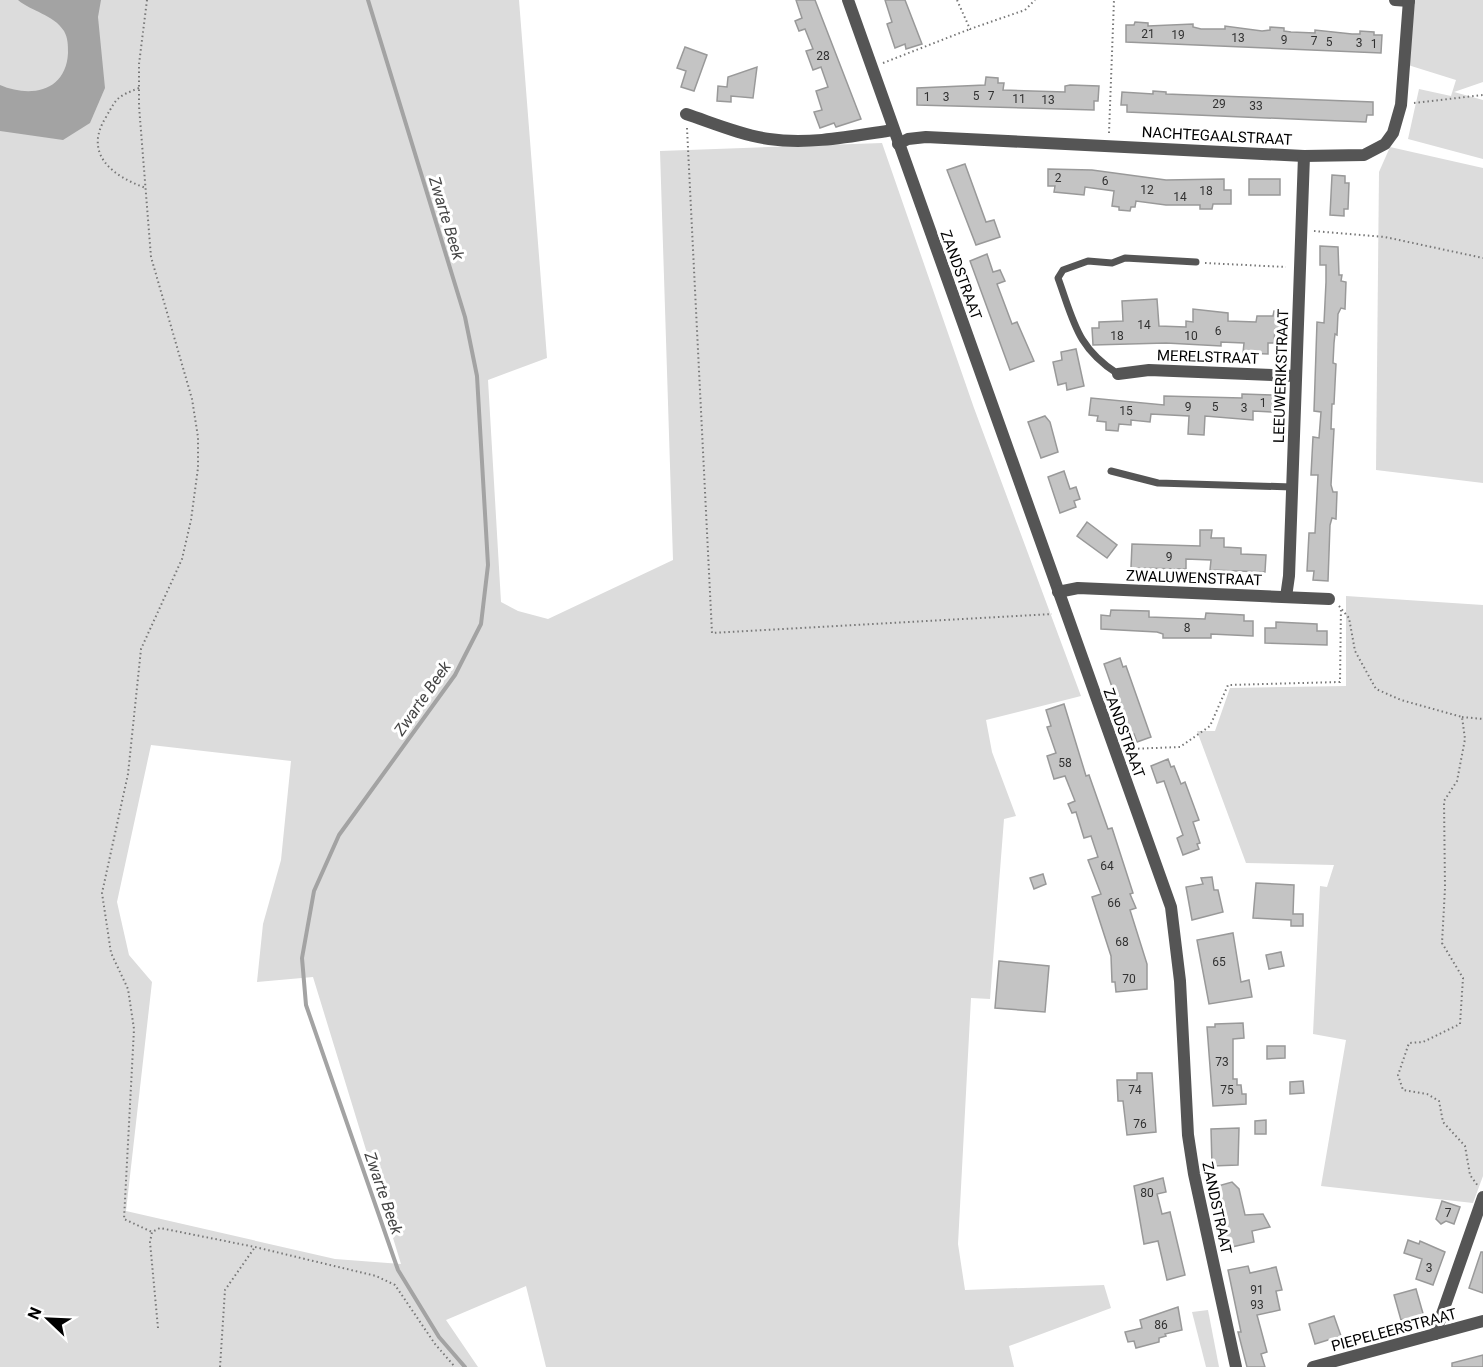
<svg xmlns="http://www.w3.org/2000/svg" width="1483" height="1367" font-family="Roboto,sans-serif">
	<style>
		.green { fill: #dcdcdc; fill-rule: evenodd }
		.water { fill: #a3a3a3 }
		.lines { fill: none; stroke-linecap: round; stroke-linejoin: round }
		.stream { stroke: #a3a3a3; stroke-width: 4 }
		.building { fill: #c4c4c4; stroke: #999; stroke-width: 1.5 }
		.path { stroke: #777; stroke-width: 2; stroke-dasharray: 1.5 3; stroke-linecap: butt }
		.service { stroke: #555; stroke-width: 7 }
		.minor { stroke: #555; stroke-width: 12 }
		.labels { text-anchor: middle; stroke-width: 6; stroke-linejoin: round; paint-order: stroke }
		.number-label { font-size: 12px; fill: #313131 }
		.street-label { font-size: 15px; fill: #000; stroke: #fff }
		.water-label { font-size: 16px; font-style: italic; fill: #444; stroke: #fff }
	</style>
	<rect width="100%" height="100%" fill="#fff"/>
	<g class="green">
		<path d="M0,0H519L547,358L488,380L501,602L518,611L548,619L673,560L660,151L882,143L974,408L1081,696L986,720L992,752L1016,816L1004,819L990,999L971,998L958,1244L965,1290L1104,1285L1111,1308L1009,1346L1014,1367H546L526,1286L446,1320L478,1367H0ZM151,745L291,761L281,860L263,924L257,982L313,977L401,1264L335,1259L126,1211L152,982L129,955L117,902Z"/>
		<path d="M1414,0H1483V82L1454,92L1483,100V159L1408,139L1419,89L1451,96L1456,80L1408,65Z"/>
		<path d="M1390,147L1483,168V483L1376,470L1379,172Z"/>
		<path d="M1346,596L1483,605V1176L1473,1203L1321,1186L1346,1040L1313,1034L1320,886L1327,887L1334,865L1246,863L1197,731H1215L1230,688L1346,686Z"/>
		<path d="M1208,1310L1219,1367H1206L1192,1312Z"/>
	</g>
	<path class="water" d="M18,0H101L98,17L105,88L90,123L63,140L0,131V85C30,98 66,92 68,53C68,45 68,38 64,31C53,14 32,12 18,0Z"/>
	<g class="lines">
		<path class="stream" d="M368,0L465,317L477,376L488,565L481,624L455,675L339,835L314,891L302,958L306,1005L398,1270L439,1337L465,1367"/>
	</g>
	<g class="building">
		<path d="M796,0H815L861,119L836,127L834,123L820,128L814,112L822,110L816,91L828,87L821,67L813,70L806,51L813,49L805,29L799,31L795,21L802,18Z"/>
		<path d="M885,0H905L922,44L906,49L905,44L895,48L887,24L892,22Z"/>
		<path d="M1135,22L1148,23V26L1193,24V27L1201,29H1225V26L1262,31L1270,30V27L1284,28V31L1291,32L1315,33V30L1352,34H1360V31L1374,32V35H1382L1381,53L1126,42V25H1134Z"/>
		<path d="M685,47L707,55L694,91L681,87L686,71L677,68Z"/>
		<path d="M757,67L753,98L731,96V102L717,101L718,86L727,87L728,77Z"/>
		<path d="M986,77L998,78V83H1004L1003,90L1065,92V86L1070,85L1099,86L1098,101H1094V110L917,105V88L985,85Z"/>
		<path d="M1153,91L1166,92V94L1373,102V115H1367L1366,122L1316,120L1127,112V105H1121L1122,92L1153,94Z"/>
		<path d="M965,164L986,222L994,220L1000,237L976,245L947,170Z"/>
		<path d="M1048,169L1092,170L1166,180L1224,179V190H1231V204H1213L1212,209H1200V205H1166L1136,201L1135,207H1131L1130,211L1119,210V207L1112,206L1114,191L1085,187L1084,195L1054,192L1055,186H1048Z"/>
		<path d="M1332,175L1345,176V183H1349L1348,209H1344V216L1330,215Z"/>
		<rect x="1249" y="179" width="31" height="16"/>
		<path d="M1320,246L1338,247L1339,275H1342L1341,281L1346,282L1345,309L1341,308L1338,314L1337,335L1335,334L1334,343L1333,363L1336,364L1334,404H1332L1331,429H1334L1331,485L1333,492H1337L1336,519L1332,518L1330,525L1328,581L1313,580L1314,571H1307L1309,533H1315L1318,475H1311L1313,437L1319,438L1321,412L1314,411L1317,322L1324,323L1326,282V265H1320Z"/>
		<path d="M987,254L993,272L1000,270L1005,281L997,284L1012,324L1017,322L1034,361L1010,370L970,261Z"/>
		<path d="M1157,299L1159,326L1186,327V321L1193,322V309L1228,313V321L1256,322L1257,316H1273L1274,311L1286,312L1285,330L1275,329L1274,343H1268V354L1243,353L1244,343L1221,342V346L1166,343L1093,345L1092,328H1099V322L1123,321L1122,301Z"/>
		<path d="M1076,349L1084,386L1067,390L1066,383L1058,385L1053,362L1062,360L1061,352Z"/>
		<path d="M1242,394L1273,395L1272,412L1253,411V420L1205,416L1204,435L1188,434L1189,416L1151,414L1150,422L1131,420V425L1119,424L1118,431L1106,430V422L1097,421L1098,416L1089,415L1091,398L1164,405V396L1242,398Z"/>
		<path d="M1045,416L1050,422L1058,452L1041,458L1028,422Z"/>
		<path d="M1064,471L1070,489L1076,487L1080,499L1074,501L1076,507L1060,513L1048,477Z"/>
		<path d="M1087,522L1117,545L1107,558L1077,536Z"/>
		<path d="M1200,530H1212L1211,538H1224V547L1241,548V554L1266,555L1265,572L1210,570L1211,560L1186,559V569L1131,568L1132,544L1200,546Z"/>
		<path d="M1111,610L1149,611V617L1205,619L1206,613L1244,615V621H1253V636L1211,634V638H1163V634L1157,632L1101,629V615L1110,616Z"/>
		<path d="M1276,622L1317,624V631H1327V645L1265,643V628H1276Z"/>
		<path d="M1120,658L1123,667L1126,666L1151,737L1137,742L1134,734L1129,736L1104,664Z"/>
		<path d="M1064,704L1086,776L1089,775L1108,829L1112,828L1133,893L1130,894L1136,908L1130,910L1147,964V989L1116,992L1115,982H1112L1111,956L1092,897L1101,894L1088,860L1098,857L1091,836L1084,838L1076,812L1072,813L1068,804L1075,801L1065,776L1054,779L1047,756L1056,753L1047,727L1051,726L1046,710Z"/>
		<path d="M1168,759L1171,767L1174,766L1181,784L1185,782L1199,820L1193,822L1200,843L1197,844L1199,849L1183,855L1177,838L1183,835L1164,781L1157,783L1151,766Z"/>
		<path d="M1043,874L1046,884L1034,889L1030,878Z"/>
		<path d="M1212,877L1214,890H1218L1223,912L1192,920L1186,887L1203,884L1201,878Z"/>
		<path d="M1256,883L1294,885L1293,914H1303V926H1291V920L1253,918Z"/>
		<path d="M1233,933L1241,982L1249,980L1252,997L1209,1004L1197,940Z"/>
		<path d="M1281,952L1284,966L1269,969L1266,955Z"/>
		<path d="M999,961L1049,966L1045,1012L995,1008Z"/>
		<path d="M1243,1023L1244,1038L1233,1039V1079H1237V1085H1241L1242,1094H1246V1104L1213,1106L1207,1027H1215V1024Z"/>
		<path d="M1267,1046H1285V1058L1267,1059Z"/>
		<path d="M1137,1073H1152L1156,1132L1127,1135L1123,1101H1118L1117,1080H1137Z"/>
		<path d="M1303,1081L1304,1093L1290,1094V1082Z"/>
		<path d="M1266,1120V1134H1255V1121Z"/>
		<path d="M1239,1128L1238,1165L1212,1166L1211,1129Z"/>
		<path d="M1163,1178L1166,1192L1157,1194L1162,1214L1170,1212L1185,1275L1167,1280L1158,1241L1144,1244L1134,1186Z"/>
		<path d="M1232,1182L1239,1189L1245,1215L1263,1214L1270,1227L1252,1231L1254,1242L1223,1249L1211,1196L1220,1194L1218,1186Z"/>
		<path d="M1442,1201L1460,1207L1454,1224L1446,1221L1441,1224L1436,1219Z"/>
		<path d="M1408,1240L1419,1244L1420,1241L1445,1252L1433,1285L1416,1279L1422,1259L1404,1253Z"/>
		<path d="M1481,1252H1483V1293L1469,1288Z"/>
		<path d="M1248,1266L1250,1273L1276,1267L1282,1290L1276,1291L1280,1310L1257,1315L1267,1352L1261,1354L1265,1367H1247L1238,1332H1241L1228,1270Z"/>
		<path d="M1416,1289L1426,1324L1410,1329L1407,1318L1401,1320L1394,1295Z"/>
		<path d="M1178,1307L1182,1330L1165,1334L1166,1336L1159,1338V1342L1136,1348L1134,1341L1128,1342L1125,1332L1142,1328L1140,1320Z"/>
		<path d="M1334,1316L1341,1336L1315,1344L1309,1324Z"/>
		<path d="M1483,1355V1367H1452V1363Z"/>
	</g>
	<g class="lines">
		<g class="path">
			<path d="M147,0L139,64V106L151,257L192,399L198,437V468L191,520L182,559L141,649L128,774L102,893L111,953L128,989L134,1029L124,1219L152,1232"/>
			<path d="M957,0L970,29L1025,10L1035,0"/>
			<path d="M883,63L970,29"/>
			<path d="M139,88C117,97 118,96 106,117C83,154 112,176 146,188"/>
			<path d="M1414,103L1483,95"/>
			<path d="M687,128L712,633L1052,614"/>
			<path d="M1109,133L1114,0"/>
			<path d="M1314,231L1385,237L1483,258"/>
			<path d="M1205,263L1286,267"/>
			<path d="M1339,606L1349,618L1355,651L1376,689L1401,700L1462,717L1465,739L1457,781L1444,801L1445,888L1442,943L1463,978L1460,1024L1423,1042L1409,1043L1398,1075L1403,1090L1427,1094L1439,1101L1443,1122L1465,1146L1470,1175L1478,1186"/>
			<path d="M1462,717L1483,719"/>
			<path d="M1129,749L1180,747L1210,726L1228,685L1340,682L1341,607"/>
			<path d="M158,1328L150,1242L152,1232L160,1228L255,1247L376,1276L395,1285L435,1344L455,1367"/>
			<path d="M220,1367L225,1290L255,1247"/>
		</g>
		<g class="service">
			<path d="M1118,374C1077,348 1074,322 1058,278L1063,270L1088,261L1112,263L1125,258L1196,262"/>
			<path d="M1111,471L1158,483L1292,487"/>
		</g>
		<g class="minor">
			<path d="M848,0L1171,907L1180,981L1188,1135L1194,1174L1236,1367"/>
			<path d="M1395,0L1409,1"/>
			<path d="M686,114C713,123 741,135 769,139C810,145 853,136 893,130"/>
			<path d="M898,144L908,139L926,137L1304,156L1364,155L1385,144L1393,133L1401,105L1409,0"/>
			<path d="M1118,374L1149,370L1296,376"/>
			<path d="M1058,592L1078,588L1329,599"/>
			<path d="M1286,597L1289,576L1304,156"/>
			<path d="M1435,1334L1483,1197"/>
			<path d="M1313,1367L1483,1321"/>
		</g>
	</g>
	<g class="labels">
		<g class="number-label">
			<text x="1148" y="38">21</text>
			<text x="1178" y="39">19</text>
			<text x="1238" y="42">13</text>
			<text x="1284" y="44">9</text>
			<text x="1314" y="45">7</text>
			<text x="1329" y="46">5</text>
			<text x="1359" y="47">3</text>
			<text x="1374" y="48">1</text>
			<text x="823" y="60">28</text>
			<text x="976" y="100">5</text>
			<text x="991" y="100">7</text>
			<text x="927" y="101">1</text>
			<text x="946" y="101">3</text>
			<text x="1019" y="103">11</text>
			<text x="1048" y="104">13</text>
			<text x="1219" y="108">29</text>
			<text x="1256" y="110">33</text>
			<text x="1058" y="182">2</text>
			<text x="1105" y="185">6</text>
			<text x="1147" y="194">12</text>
			<text x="1206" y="195">18</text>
			<text x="1180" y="201">14</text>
			<text x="1144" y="329">14</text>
			<text x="1218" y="335">6</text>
			<text x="1117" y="340">18</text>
			<text x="1191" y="340">10</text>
			<text x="1263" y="407">1</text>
			<text x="1188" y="411">9</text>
			<text x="1215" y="411">5</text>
			<text x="1244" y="412">3</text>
			<text x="1126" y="415">15</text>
			<text x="1169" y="561">9</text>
			<text x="1187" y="632">8</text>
			<text x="1065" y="767">58</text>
			<text x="1107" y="870">64</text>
			<text x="1114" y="907">66</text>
			<text x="1122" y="946">68</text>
			<text x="1219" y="966">65</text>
			<text x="1129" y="983">70</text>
			<text x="1222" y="1066">73</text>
			<text x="1135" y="1094">74</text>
			<text x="1227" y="1094">75</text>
			<text x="1140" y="1128">76</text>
			<text x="1147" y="1197">80</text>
			<text x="1448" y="1217">7</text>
			<text x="1429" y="1272">3</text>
			<text x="1257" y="1294">91</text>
			<text x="1257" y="1309">93</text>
			<text x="1161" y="1329">86</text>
		</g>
		<g class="street-label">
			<text transform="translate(1217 136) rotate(3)" y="5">NACHTEGAALSTRAAT</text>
			<text transform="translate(961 275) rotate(70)" y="5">ZANDSTRAAT</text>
			<text transform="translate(1208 357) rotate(2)" y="5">MERELSTRAAT</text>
			<text transform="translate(1281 376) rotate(-88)" y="5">LEEUWERIKSTRAAT</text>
			<text transform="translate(1194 578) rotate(2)" y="5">ZWALUWENSTRAAT</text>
			<text transform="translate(1124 733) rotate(70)" y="5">ZANDSTRAAT</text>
			<text transform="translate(1217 1208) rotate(78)" y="5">ZANDSTRAAT</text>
			<text transform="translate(1394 1330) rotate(-15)" y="5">PIEPELEERSTRAAT</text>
		</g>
		<g class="water-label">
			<text transform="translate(447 218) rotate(73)" y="6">Zwarte Beek</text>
			<text transform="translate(422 698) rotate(-55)" y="6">Zwarte Beek</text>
			<text transform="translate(384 1193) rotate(71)" y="6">Zwarte Beek</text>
		</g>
	</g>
	<g transform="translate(48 1319) rotate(293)" stroke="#ffffff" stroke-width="4.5" paint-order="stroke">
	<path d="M0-4.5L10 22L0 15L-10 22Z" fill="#000000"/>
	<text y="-9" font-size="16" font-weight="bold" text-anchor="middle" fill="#000000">N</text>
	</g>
</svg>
